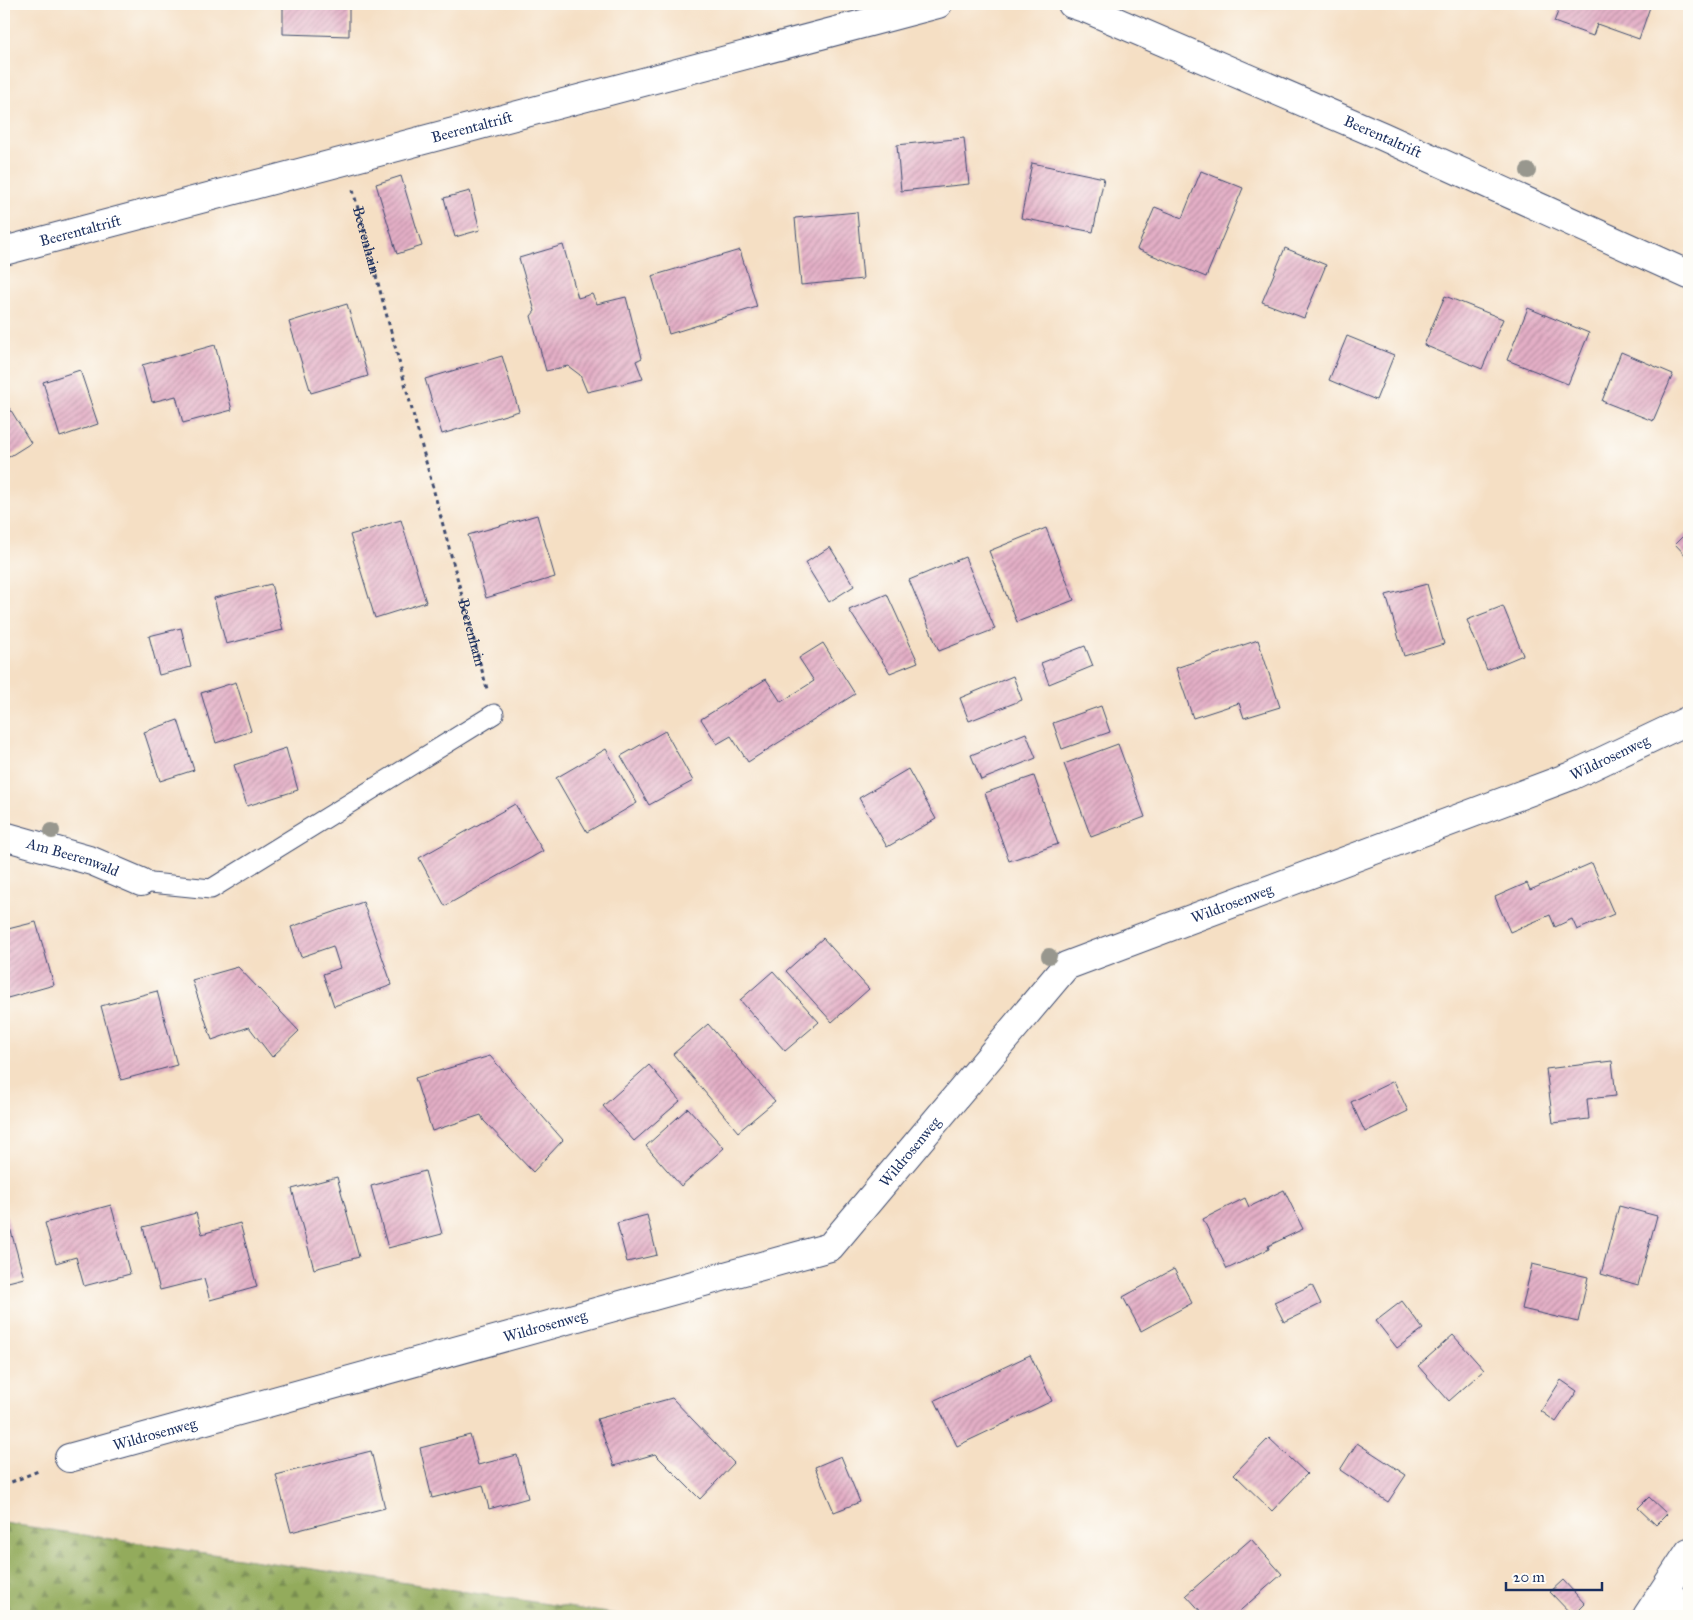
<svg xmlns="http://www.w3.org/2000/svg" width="1693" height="1620" font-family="'IM FELL Great Primer',serif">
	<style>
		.forest { fill: url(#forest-firs); stroke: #576d5d }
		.building { fill: url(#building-hatch) }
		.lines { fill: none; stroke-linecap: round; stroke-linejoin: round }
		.service-casing { stroke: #3c496d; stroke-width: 21 }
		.minor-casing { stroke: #3c496d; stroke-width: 30 }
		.path { stroke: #3c496d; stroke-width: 3; stroke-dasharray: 4 4; stroke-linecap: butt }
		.service { stroke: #fff; stroke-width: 19 }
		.minor { stroke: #fff; stroke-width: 28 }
		.tree { fill: #98978e }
		.labels { text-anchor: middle; stroke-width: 4; stroke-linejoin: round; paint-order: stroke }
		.street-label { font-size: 15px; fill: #1b2f5e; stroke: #fdfcf7 }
	</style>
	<defs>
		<pattern id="forest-firs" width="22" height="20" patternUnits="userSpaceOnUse" patternTransform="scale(1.25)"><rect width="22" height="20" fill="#93ab5c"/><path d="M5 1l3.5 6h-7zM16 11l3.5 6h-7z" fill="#778c4f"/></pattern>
		<pattern id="building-hatch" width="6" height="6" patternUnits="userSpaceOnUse" patternTransform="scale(1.25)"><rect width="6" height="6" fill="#e4afc6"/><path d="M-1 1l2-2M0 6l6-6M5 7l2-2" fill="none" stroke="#b88fa4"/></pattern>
	</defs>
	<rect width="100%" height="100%" fill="#fdfcf7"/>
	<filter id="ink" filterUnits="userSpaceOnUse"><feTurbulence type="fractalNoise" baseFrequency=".02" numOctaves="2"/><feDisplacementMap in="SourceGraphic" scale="10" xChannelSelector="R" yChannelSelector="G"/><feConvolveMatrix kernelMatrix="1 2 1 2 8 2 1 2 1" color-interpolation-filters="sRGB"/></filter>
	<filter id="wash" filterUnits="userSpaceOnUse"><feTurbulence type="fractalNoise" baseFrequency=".0096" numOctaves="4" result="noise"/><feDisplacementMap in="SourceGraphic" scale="20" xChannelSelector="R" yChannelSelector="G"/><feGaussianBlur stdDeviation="1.12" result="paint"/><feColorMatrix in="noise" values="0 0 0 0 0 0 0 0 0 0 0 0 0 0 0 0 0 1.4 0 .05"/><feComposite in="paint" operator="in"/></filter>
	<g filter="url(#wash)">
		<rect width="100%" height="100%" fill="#f5dfc4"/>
		<path class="forest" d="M4,1523L628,1616H4Z"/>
		<g id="blocks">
			<g class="building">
				<path d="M283,4H349V36L283,34Z"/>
				<path d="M1561,4H1651L1639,39L1597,24L1593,36L1554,22Z"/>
				<path d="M964,138L969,184L901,191L897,145Z"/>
				<path d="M1032,163L1104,178L1093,232L1021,218Z"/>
				<path d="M1201,171L1243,188L1206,277L1137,249L1155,207L1182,218Z"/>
				<path d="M401,176L422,246L397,254L376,184Z"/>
				<path d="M470,191L480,230L455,237L444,198Z"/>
				<path d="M857,212L863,279L801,285L795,218Z"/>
				<path d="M563,245L578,298L592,294L597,304L626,297L642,358L636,361L643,379L587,392L580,375L568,366L546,371L531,316L535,311L519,258Z"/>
				<path d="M1285,248L1326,265L1304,318L1262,302Z"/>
				<path d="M740,250L757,307L669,334L652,276Z"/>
				<path d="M1445,296L1503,319L1482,369L1424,345Z"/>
				<path d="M347,304L368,376L311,393L289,322Z"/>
				<path d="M1528,308L1589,333L1568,384L1507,360Z"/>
				<path d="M1347,336L1394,355L1376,400L1329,380Z"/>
				<path d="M215,345L232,410L183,423L176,396L152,402L142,365Z"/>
				<path d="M1621,352L1673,374L1653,421L1602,401Z"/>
				<path d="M502,356L519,411L442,434L425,379Z"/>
				<path d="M80,370L98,424L60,437L43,382Z"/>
				<path d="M4,399L31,443L4,460Z"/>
				<path d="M537,515L555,577L486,598L468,535Z"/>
				<path d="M401,520L426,602L375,618L350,535Z"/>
				<path d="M1046,528L1074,600L1017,622L989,551Z"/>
				<path d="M1689,530V559L1675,544Z"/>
				<path d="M830,547L854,586L829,602L805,563Z"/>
				<path d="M965,557L995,629L939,651L909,580Z"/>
				<path d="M271,584L283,630L226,644L214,598Z"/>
				<path d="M1427,584L1444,644L1404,656L1386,595Z"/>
				<path d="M887,594L918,662L890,673L849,610Z"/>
				<path d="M1503,606L1523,655L1487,670L1467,620Z"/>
				<path d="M181,628L191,667L159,675L149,636Z"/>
				<path d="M1258,640L1280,707L1244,718L1239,703L1193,718L1176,668Z"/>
				<path d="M823,643L855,694L748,762L731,736L717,744L701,719L766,679L781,702L814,681L799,658Z"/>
				<path d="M1085,646L1093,666L1049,684L1041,663Z"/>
				<path d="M1013,676L1022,700L969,721L960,698Z"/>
				<path d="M236,682L251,731L216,743L201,693Z"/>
				<path d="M1101,706L1110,732L1062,749L1053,723Z"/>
				<path d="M178,720L194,770L160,781L144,732Z"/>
				<path d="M665,731L693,781L649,805L621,756Z"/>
				<path d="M1026,733L1036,758L981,780L971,755Z"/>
				<path d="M1118,744L1145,817L1091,837L1064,764Z"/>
				<path d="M286,748L298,790L247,806L234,765Z"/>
				<path d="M606,749L637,803L587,832L556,778Z"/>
				<path d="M908,769L936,819L887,847L859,798Z"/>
				<path d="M1034,776L1058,844L1009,861L985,793Z"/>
				<path d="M515,804L543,851L445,906L419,858Z"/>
				<path d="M1592,863L1614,914L1577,930L1572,919L1555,927L1550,915L1510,932L1495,897L1527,883L1530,890Z"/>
				<path d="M363,902L392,985L334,1006L323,974L340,968L333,946L301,957L291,927Z"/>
				<path d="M36,922L54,985L4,999V930Z"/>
				<path d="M823,938L869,989L832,1022L786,971Z"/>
				<path d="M238,967L299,1031L272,1057L249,1027L212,1040L192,980Z"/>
				<path d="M773,971L819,1022L785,1051L740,1000Z"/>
				<path d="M157,991L177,1065L121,1080L101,1006Z"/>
				<path d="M708,1024L775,1101L738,1132L673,1054Z"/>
				<path d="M490,1056L563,1140L533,1172L484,1121L481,1115L432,1131L415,1078Z"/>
				<path d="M1612,1061L1616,1096L1587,1099L1589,1119L1553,1123L1546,1069Z"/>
				<path d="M649,1065L680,1101L634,1141L603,1106Z"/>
				<path d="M1394,1081L1408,1111L1365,1132L1351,1102Z"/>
				<path d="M688,1108L724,1148L681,1186L646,1146Z"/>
				<path d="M425,1171L442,1234L388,1248L371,1186Z"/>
				<path d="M337,1177L359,1257L314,1269L292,1189Z"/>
				<path d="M1284,1190L1303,1229L1268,1246L1269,1249L1227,1269L1203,1219L1245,1198L1249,1207Z"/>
				<path d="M111,1205L130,1274L84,1286L76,1257L56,1263L45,1223Z"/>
				<path d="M4,1206L24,1278L4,1283Z"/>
				<path d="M1619,1206L1657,1216L1638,1285L1601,1274Z"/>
				<path d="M196,1213L202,1234L240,1223L257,1287L210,1300L204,1279L160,1290L143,1227Z"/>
				<path d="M647,1215L657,1255L627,1262L617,1223Z"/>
				<path d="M1532,1264L1588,1277L1578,1322L1522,1309Z"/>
				<path d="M1174,1269L1192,1303L1141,1331L1123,1297Z"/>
				<path d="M1312,1285L1321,1304L1284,1322L1274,1302Z"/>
				<path d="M1402,1301L1423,1329L1397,1348L1376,1321Z"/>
				<path d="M1453,1335L1484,1370L1449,1401L1418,1366Z"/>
				<path d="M1030,1355L1052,1401L957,1446L935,1400Z"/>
				<path d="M1561,1380L1577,1391L1556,1422L1541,1411Z"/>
				<path d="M672,1398L734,1463L700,1499L655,1454L614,1466L597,1419Z"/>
				<path d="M470,1435L478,1465L517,1455L528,1498L489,1509L483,1485L432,1498L420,1448Z"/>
				<path d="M1269,1438L1307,1474L1272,1511L1234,1474Z"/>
				<path d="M1357,1443L1406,1475L1388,1502L1340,1470Z"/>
				<path d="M371,1451L385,1508L291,1532L276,1475Z"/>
				<path d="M841,1456L860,1502L834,1512L815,1467Z"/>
				<path d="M1649,1497L1667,1514L1656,1525L1638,1508Z"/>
				<path d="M1251,1539L1282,1574L1234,1616H1205L1186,1595Z"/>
				<path d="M1563,1580L1585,1604L1573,1616L1550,1592Z"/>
			</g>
		</g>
	</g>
	<g filter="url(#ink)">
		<use href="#blocks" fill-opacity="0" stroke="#3c496d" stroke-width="1"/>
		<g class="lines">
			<g class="service-casing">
				<path id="service" d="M141,882L211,889L494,714"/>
			</g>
			<g class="minor-casing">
				<g id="minor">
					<path id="s2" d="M1072,4L1087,9L1382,136L1689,275"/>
					<path id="s3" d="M4,251L938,4"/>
					<path id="s4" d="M4,836L92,861L141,882"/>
					<path id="s5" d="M69,1458L830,1247L1066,966L1571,776L1689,720"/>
					<path d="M1665,1590L1689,1614"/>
					<path d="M1647,1616L1689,1552"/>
				</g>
			</g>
			<g class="path">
				<path id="s1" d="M353,190L487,689"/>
				<path d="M4,1485L41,1470"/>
			</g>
			<use href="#service" class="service"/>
			<use href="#minor" class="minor"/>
		</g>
		<g class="tree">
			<circle cx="1528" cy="171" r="8"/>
			<circle cx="52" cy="831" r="8"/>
			<circle cx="1049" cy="956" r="8"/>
		</g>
	</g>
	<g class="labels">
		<g class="street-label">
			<text dy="5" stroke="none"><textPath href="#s3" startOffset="484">Beerentaltrift</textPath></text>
			<text dy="5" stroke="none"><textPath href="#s2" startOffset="338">Beerentaltrift</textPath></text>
			<text dy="5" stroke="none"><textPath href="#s3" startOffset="79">Beerentaltrift</textPath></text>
			<text dy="5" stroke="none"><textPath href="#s1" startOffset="52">Beerenhain</textPath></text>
			<text dy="5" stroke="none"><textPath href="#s1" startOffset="458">Beerenhain</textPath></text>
			<text dy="5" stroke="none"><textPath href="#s5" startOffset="1739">Wildrosenweg</textPath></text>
			<text dy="5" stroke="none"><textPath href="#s4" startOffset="72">Am Beerenwald</textPath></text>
			<text dy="5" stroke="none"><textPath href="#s5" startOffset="1334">Wildrosenweg</textPath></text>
			<text dy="5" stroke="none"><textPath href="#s5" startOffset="914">Wildrosenweg</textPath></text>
			<text dy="5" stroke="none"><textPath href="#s5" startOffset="494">Wildrosenweg</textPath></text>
			<text dy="5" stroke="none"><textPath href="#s5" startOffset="89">Wildrosenweg</textPath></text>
		</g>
	</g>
	<rect width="1693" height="1620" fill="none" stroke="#fdfcf7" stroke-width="20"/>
	<path d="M1506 1582v8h96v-8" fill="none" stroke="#1b2f5e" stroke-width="2.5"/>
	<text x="1513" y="1582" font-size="15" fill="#1b2f5e" stroke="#fdfcf7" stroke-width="4" paint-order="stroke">20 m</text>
</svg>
